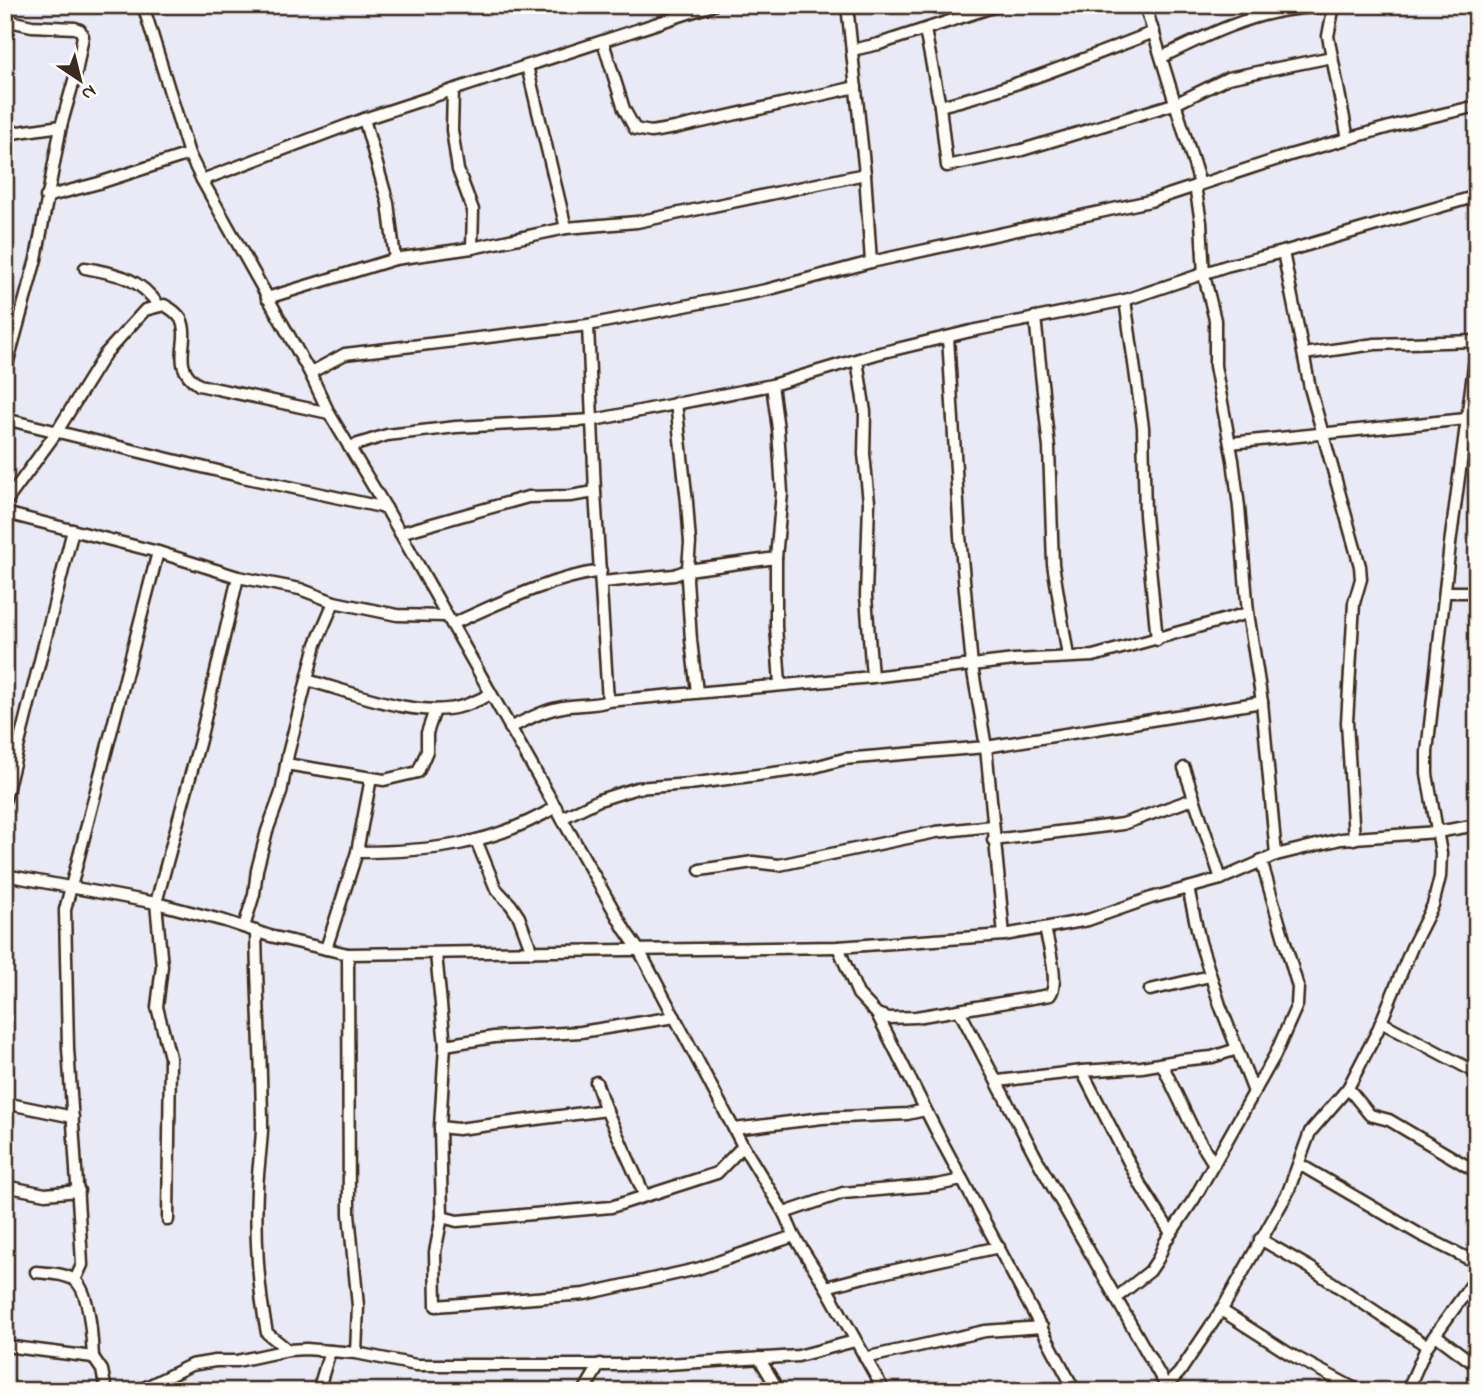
<svg xmlns="http://www.w3.org/2000/svg" width="1482" height="1396" font-family="'Indie Flower',sans-serif">
	<style>
		.lines { fill: none; stroke-linecap: round; stroke-linejoin: round }
		.minor-casing { stroke: #3b2a1e; stroke-width: 15 }
		.minor { stroke: #fdfcf7; stroke-width: 10 }
	</style>
	<rect width="100%" height="100%" fill="#e9eaf5"/>
	<filter id="ink" filterUnits="userSpaceOnUse"><feTurbulence type="fractalNoise" baseFrequency=".0143" numOctaves="2"/><feDisplacementMap in="SourceGraphic" scale="14" xChannelSelector="R" yChannelSelector="G"/><feConvolveMatrix kernelMatrix="1 2 1 2 8 2 1 2 1" color-interpolation-filters="sRGB"/></filter>
	<g filter="url(#ink)">
		<g class="lines">
			<g class="minor-casing">
				<g id="minor">
					<path d="M143,5L189,154L202,180L310,373L329,413L386,508L625,930L639,950L743,1146L784,1213L794,1236L826,1287L884,1391"/>
					<path d="M847,5L865,174L871,262"/>
					<path d="M1145,5L1200,184"/>
					<path d="M1334,5L1328,36L1348,139"/>
					<path d="M5,20L32,26L75,28L80,30L83,36L76,73L61,126L36,259L5,372"/>
					<path d="M925,30L940,106L947,166L1022,150L1177,103L1228,78L1332,57"/>
					<path d="M603,42L624,109L635,129L651,132L675,128L856,87"/>
					<path d="M852,50L879,44L999,5"/>
					<path d="M1162,57C1203,37 1249,14 1295,9C1308,7 1321,7 1334,7"/>
					<path d="M527,66L566,228"/>
					<path d="M453,90L452,130L458,170L473,210L472,248"/>
					<path d="M940,106C1014,88 1083,59 1154,32"/>
					<path d="M364,119L388,203L395,259"/>
					<path d="M5,134L61,126"/>
					<path d="M202,180L364,119L713,5"/>
					<path d="M1195,186L1201,222L1204,275L1215,320V366L1233,460L1239,507L1248,613L1262,702L1276,855"/>
					<path d="M46,197L99,183L189,154"/>
					<path d="M1283,252L1310,388L1360,566L1361,579L1354,603L1347,722L1354,839"/>
					<path d="M85,268C117,274 139,277 159,306"/>
					<path d="M267,298L395,259L472,248L566,228L637,222L865,174"/>
					<path d="M1125,300L1143,427L1145,515L1157,640"/>
					<path d="M1035,317L1049,448L1053,564L1068,656"/>
					<path d="M588,325L595,492L608,701L872,677L1014,660L1093,656L1248,613"/>
					<path d="M948,337L960,536L972,666L986,747L1004,935"/>
					<path d="M1304,354L1375,344L1477,341"/>
					<path d="M857,360L865,412L864,454L869,502L866,596L872,677"/>
					<path d="M310,373L345,354L588,325L766,290L871,262L1150,201L1290,155L1400,124L1477,106"/>
					<path d="M772,385L778,429L782,493L776,558V626L780,684"/>
					<path d="M676,403L687,502L690,543L687,579L691,640L697,692"/>
					<path d="M5,419L243,477L386,508"/>
					<path d="M1230,443L1466,419"/>
					<path d="M349,447L387,435L456,427L594,420L772,385L876,354L971,331L1125,300L1226,266L1283,252L1477,196"/>
					<path d="M5,503L56,433L105,354L145,310L164,305C170,308 177,313 181,319C192,342 168,365 199,385L329,413"/>
					<path d="M5,513L158,552L238,577L300,589L334,602L397,615L446,616"/>
					<path d="M400,533L528,497L570,496L595,492"/>
					<path d="M602,582L674,575L688,570L776,558"/>
					<path d="M1445,592H1477"/>
					<path d="M452,624C500,603 547,579 601,571"/>
					<path d="M307,680C352,692 421,721 466,705C475,702 483,698 491,694"/>
					<path d="M510,728C528,719 544,710 563,707C578,704 594,706 608,701"/>
					<path d="M286,764L384,780L418,772L427,751V733L435,710"/>
					<path d="M1184,768L1221,879"/>
					<path d="M5,799L73,530"/>
					<path d="M562,818L599,800L637,788L689,784L811,768L844,759L986,747L1262,702"/>
					<path d="M476,840L496,889L511,905L519,917L532,952"/>
					<path d="M993,840L1123,824L1193,799"/>
					<path d="M357,852C430,852 492,845 556,807"/>
					<path d="M700,870L753,862L779,865L936,832L992,826"/>
					<path d="M5,875L156,903L225,921L270,936L348,954L838,947L1004,935L1088,920L1151,898L1221,879L1276,855L1341,839L1437,832L1477,825"/>
					<path d="M1188,888L1200,942L1220,1005L1254,1092"/>
					<path d="M244,927L254,894L257,870L267,831L281,793L288,754L316,644L334,602"/>
					<path d="M256,931C257,998 262,1064 262,1130C261,1150 258,1169 257,1189C255,1234 258,1289 267,1333L288,1350"/>
					<path d="M838,947L858,994L877,1014L889,1018L916,1017L1050,995C1060,983 1048,944 1045,928"/>
					<path d="M326,949L357,852L371,778"/>
					<path d="M436,954L445,1045L440,1127L442,1217L435,1252L436,1306L585,1294L697,1269L794,1236"/>
					<path d="M1150,990L1210,976"/>
					<path d="M959,1010L1039,1163L1166,1386"/>
					<path d="M877,1014L940,1138L1075,1391"/>
					<path d="M1381,1022L1477,1073"/>
					<path d="M445,1045L494,1037L581,1032L675,1017"/>
					<path d="M1162,1064L1196,1135L1214,1164"/>
					<path d="M1082,1071L1140,1184L1171,1233"/>
					<path d="M998,1081L1082,1071L1142,1067L1182,1060L1212,1057L1237,1049"/>
					<path d="M596,1082L604,1105L645,1196"/>
					<path d="M1348,1088L1370,1115L1389,1120L1477,1172"/>
					<path d="M5,1103L73,1117"/>
					<path d="M440,1127L458,1129L607,1110"/>
					<path d="M734,1129L822,1118L907,1114L925,1110"/>
					<path d="M1299,1164L1419,1234L1477,1263"/>
					<path d="M5,1186L45,1194L79,1191"/>
					<path d="M784,1213L843,1193L937,1185L962,1180"/>
					<path d="M442,1217L457,1221L611,1207L717,1173L743,1146"/>
					<path d="M168,1220L170,1057L157,1007L162,966L156,903L200,740L238,577"/>
					<path d="M1260,1239L1309,1267L1427,1346"/>
					<path d="M36,1272C48,1273 62,1273 73,1279C90,1288 92,1339 93,1357"/>
					<path d="M75,1280L82,1265L81,1245L68,1048L65,910L158,552"/>
					<path d="M826,1287L864,1277L999,1247"/>
					<path d="M1116,1298L1150,1271L1158,1259L1165,1242L1194,1199L1275,1055L1297,1005L1298,987L1261,860"/>
					<path d="M1221,1310L1288,1353L1359,1391"/>
					<path d="M1437,1336L1477,1366"/>
					<path d="M5,1346L93,1357L102,1370L106,1391"/>
					<path d="M356,1353L416,1365H651L798,1356L855,1341"/>
					<path d="M759,1358L779,1391"/>
					<path d="M865,1358L985,1331L1042,1327"/>
					<path d="M138,1391L191,1365L215,1361H237L288,1350L306,1349L356,1353L358,1306L349,1214L348,954"/>
					<path d="M318,1391L330,1351"/>
					<path d="M584,1391L600,1364"/>
					<path d="M1169,1391L1166,1386L1179,1373L1224,1306L1288,1192L1310,1132L1348,1088L1377,1032L1412,947L1433,905L1440,877L1441,853L1427,774V752L1450,544L1477,344"/>
					<path d="M1407,1391L1427,1346L1477,1277"/>
				</g>
			</g>
			<use href="#minor" class="minor"/>
		</g>
	</g>
	<rect width="1482" height="1396" fill="none" stroke="#fdfcf7" stroke-width="28"/>
	<rect x="14" y="14" width="1454" height="1368" fill="none" stroke="#3b2a1e" stroke-width="2.5" filter="url(#ink)"/>
	<g transform="translate(80 80) rotate(145)" stroke="#fdfcf7" stroke-width="5" paint-order="stroke">
	<path d="M0-5L12 26L0 18L-12 26Z" fill="#3b2a1e"/>
	<text y="-10" font-size="19" font-weight="bold" text-anchor="middle" fill="#3b2a1e">N</text>
	</g>
</svg>
